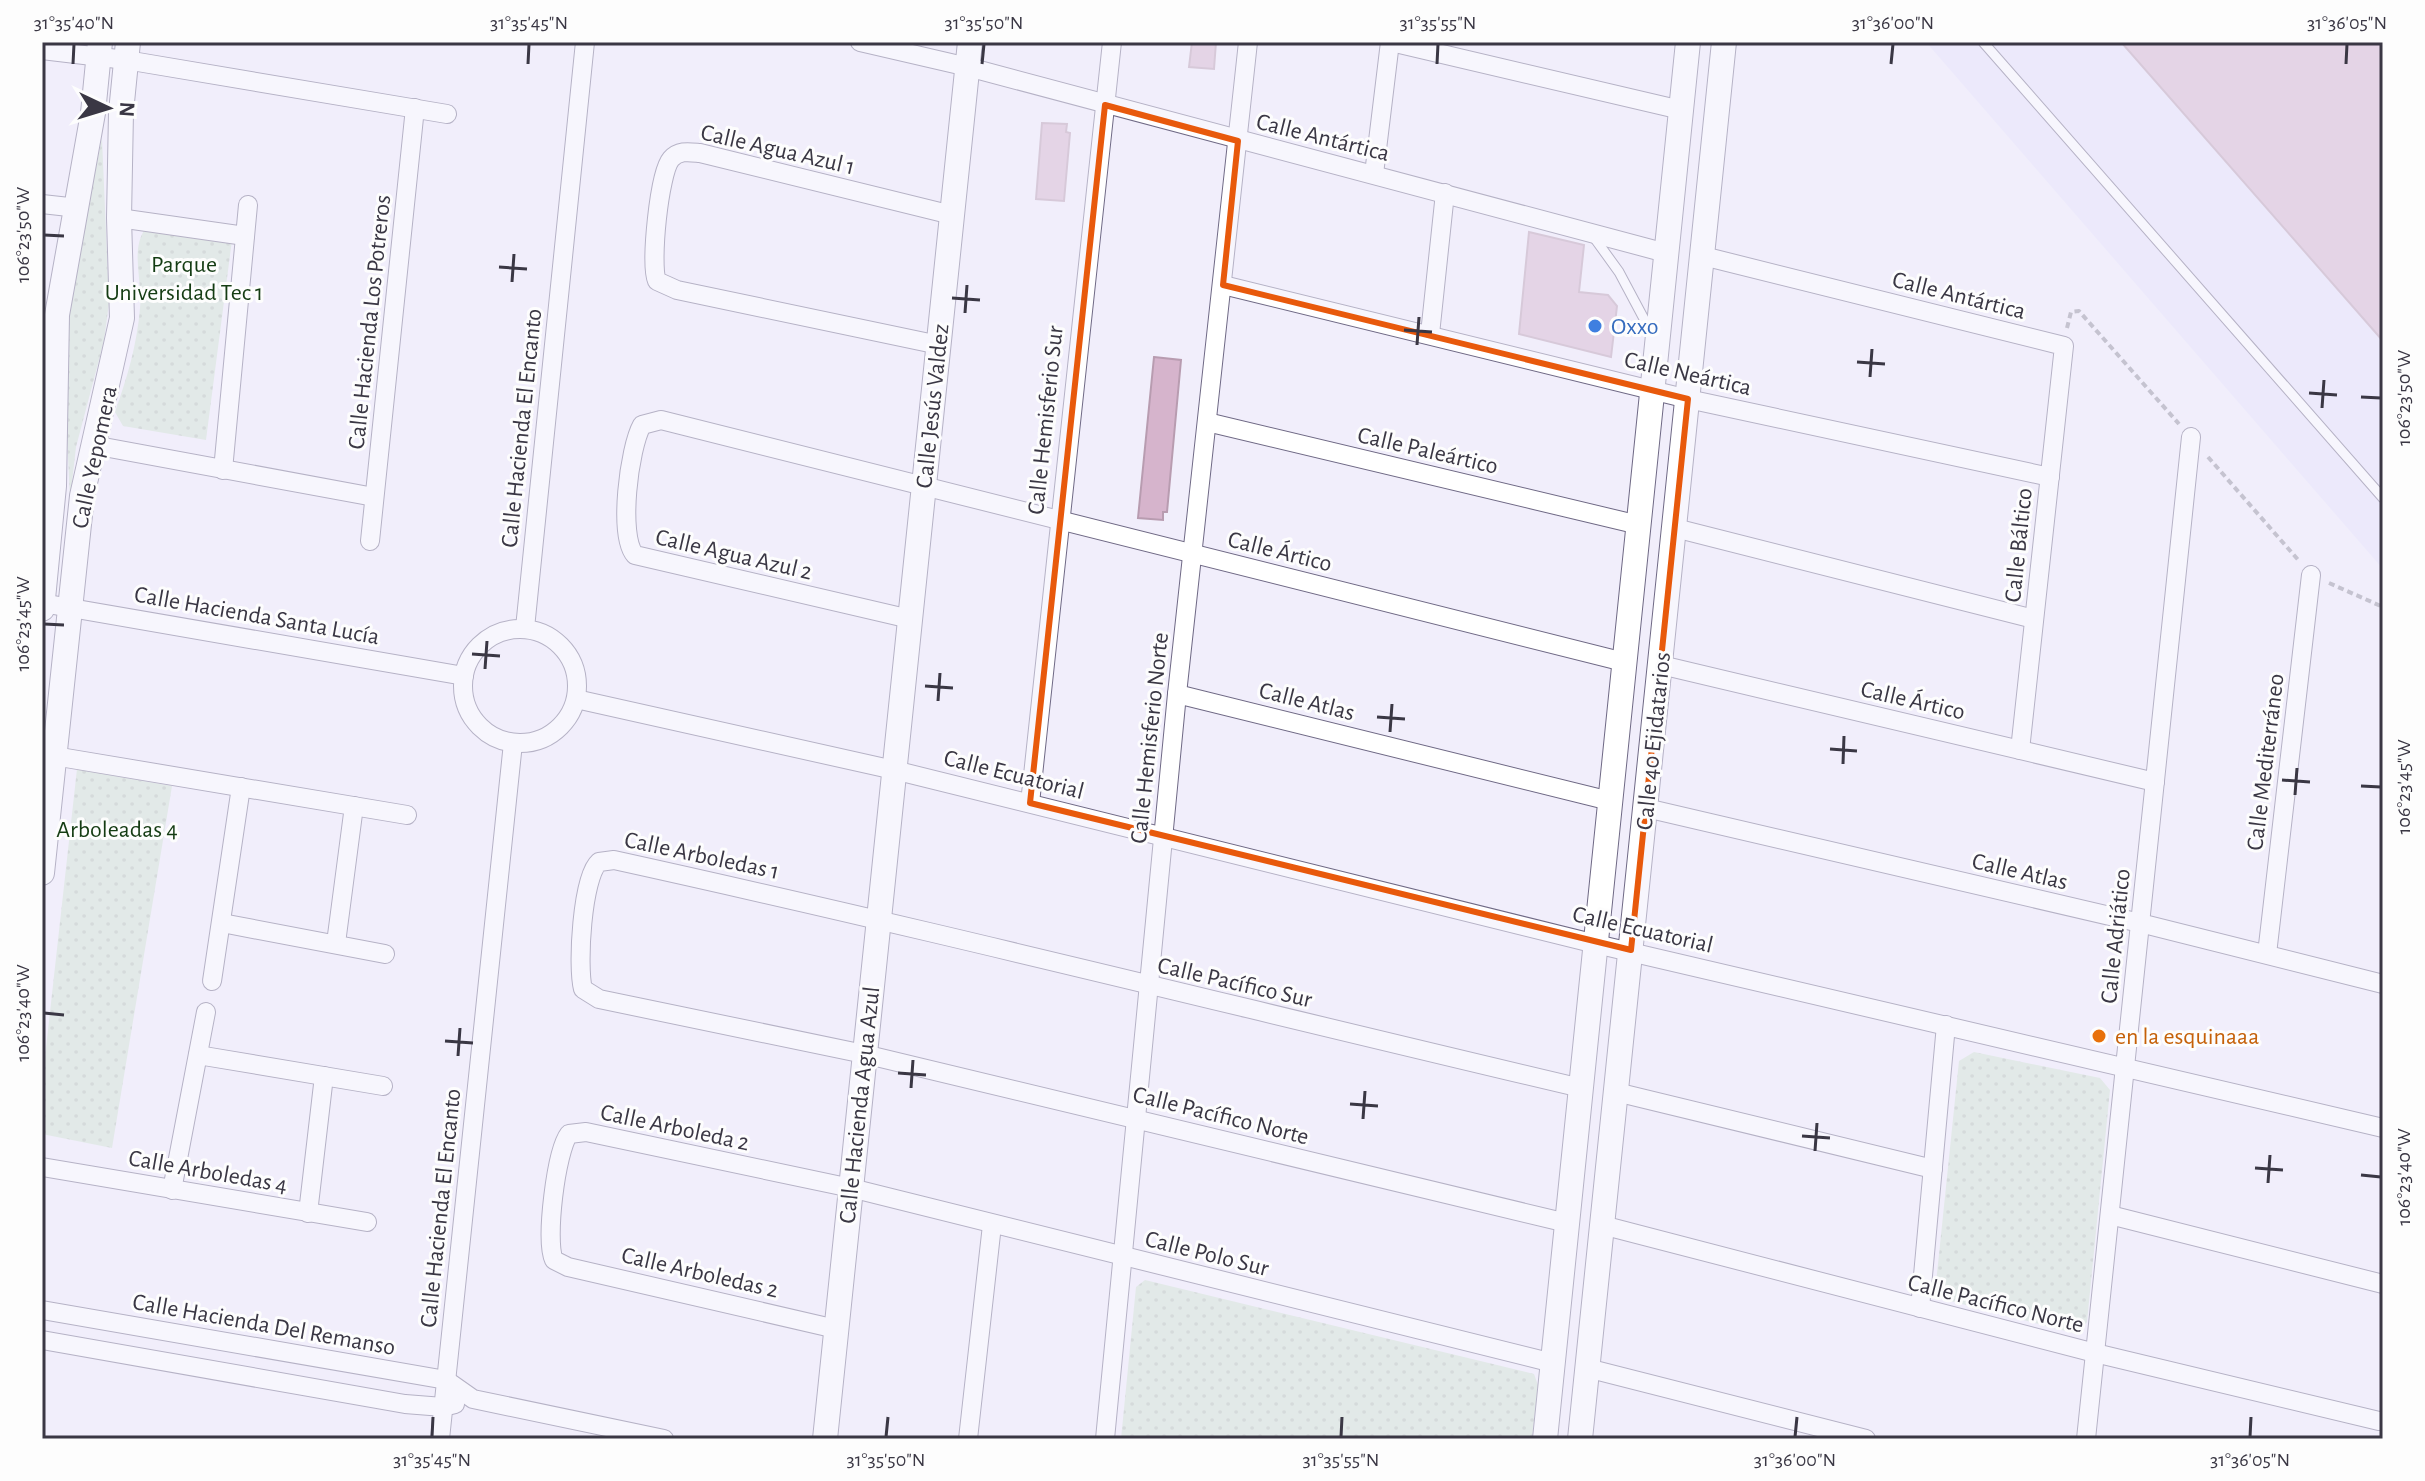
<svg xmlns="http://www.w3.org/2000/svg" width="2425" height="1481" font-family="'Alegreya Sans',sans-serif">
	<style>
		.built { fill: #e7e2fa }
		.park { fill: url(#park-dots) }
		.building { fill: #d6b4cc; stroke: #b89cb0; stroke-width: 2 }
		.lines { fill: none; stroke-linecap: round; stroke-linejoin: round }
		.lane-casing { stroke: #6f6985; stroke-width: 11 }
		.street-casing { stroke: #6f6985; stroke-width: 20 }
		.secondary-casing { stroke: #6f6985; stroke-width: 26 }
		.path { stroke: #918e9b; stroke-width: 4; stroke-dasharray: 6 4; stroke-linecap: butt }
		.lane { stroke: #fff; stroke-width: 9 }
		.street { stroke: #fff; stroke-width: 18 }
		.secondary { stroke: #fff; stroke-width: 24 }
		.marked { fill: none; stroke: #e8590c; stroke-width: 6; stroke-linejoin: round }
		.ticks { fill: none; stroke: #3a3744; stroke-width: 3 }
		.shop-dot { fill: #3f7fe0; stroke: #fdfdfd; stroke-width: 3 }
		.food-dot { fill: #e8710a; stroke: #fdfdfd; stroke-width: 3 }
		.labels { text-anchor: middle; stroke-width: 6; stroke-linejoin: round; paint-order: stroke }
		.street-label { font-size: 24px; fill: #3a3744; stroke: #fdfdfd }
		.park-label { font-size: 24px; fill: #143c13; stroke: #fdfdfd }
		.shop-label { font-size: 24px; fill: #366cbe; stroke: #fdfdfd; text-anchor: start }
		.food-label { font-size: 24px; fill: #c56008; stroke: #fdfdfd; text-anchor: start }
		.neatline { fill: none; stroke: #3a3744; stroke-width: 3 }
		.ticks-label { font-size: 20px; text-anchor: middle; fill: #3a3744 }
	</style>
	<defs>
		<pattern id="park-dots" width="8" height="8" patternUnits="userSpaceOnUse" patternTransform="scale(2)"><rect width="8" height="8" fill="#d1e2d0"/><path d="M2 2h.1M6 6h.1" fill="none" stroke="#b4c2b4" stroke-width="1.8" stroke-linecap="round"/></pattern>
	</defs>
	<rect width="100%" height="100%" fill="#f1eefb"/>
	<path class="built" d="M1926,42H2383V569Z"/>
	<g class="park">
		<path d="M102,138L109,303L104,341L76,447L70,500L65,391L67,313Z"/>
		<path d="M145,229L232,240L206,440L123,426L115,412C127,378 137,345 140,308C143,282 130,251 145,229Z"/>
		<path d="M77,769L172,786L112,1148L42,1134V1084Z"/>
		<path d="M1974,1052L2100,1078L2110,1090L2087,1322L2077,1334L1939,1298L1935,1293L1959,1061Z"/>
		<path d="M1145,1280L1534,1374L1538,1385L1532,1439H1121L1136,1287Z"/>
	</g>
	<g class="building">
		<path d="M1192,42H1216L1214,69L1189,67Z"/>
		<path d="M2121,42H2383V341Z"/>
		<path d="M1042,123L1067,124L1066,132L1070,133L1064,201L1036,199Z"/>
		<path d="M1529,232L1584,245L1579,292L1608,295L1617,306L1611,357L1519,334Z"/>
		<path d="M1154,357L1181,360L1167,512H1163V520L1138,518Z"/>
	</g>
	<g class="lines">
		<g class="lane-casing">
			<g id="lane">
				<path d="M1983,42L2383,498"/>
				<path d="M1593,236L1619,272L1651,332"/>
			</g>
		</g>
		<g class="street-casing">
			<g id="street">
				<path d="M860,42L968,67L1666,253"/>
				<path d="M1391,42L1681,110"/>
				<path d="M42,50L126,60L447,114"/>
				<path d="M1374,174L1390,42"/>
				<path d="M42,204L78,208"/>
				<path d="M119,218L245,236"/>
				<path d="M1703,256L2064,346L2020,750"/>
				<path d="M1223,285L1688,399L2050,477"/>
				<path d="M1430,334L1445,193"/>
				<path d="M939,345L677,290L657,281C650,265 659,173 671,159C679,150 689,152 700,153L952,215"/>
				<path d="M1207,422L1639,525"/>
				<path d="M93,445L374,497"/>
				<path d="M223,470L248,205"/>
				<path d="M1675,528L2034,619"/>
				<path d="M370,541L415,108"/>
				<path d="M42,603L464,676"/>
				<path d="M910,619L635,555C618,536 629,448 642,425L661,420L1624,662"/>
				<path d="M525,628L585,42"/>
				<circle cx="520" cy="686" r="57"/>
				<path d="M1661,665L2155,782"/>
				<path d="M1177,694L1610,801"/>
				<path d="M576,699L894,770L1596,944L2383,1128"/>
				<path d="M42,754L407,815"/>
				<path d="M1030,803L1112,42"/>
				<path d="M1646,808L2140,923L2383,984"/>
				<path d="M222,923L385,954"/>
				<path d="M336,943L354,806"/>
				<path d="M2267,954L2311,575"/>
				<path d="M212,981L241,787"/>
				<path d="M198,1055L383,1086"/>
				<path d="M1616,1092L1933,1169"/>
				<path d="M42,1167L367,1222"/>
				<path d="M172,1190L206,1012"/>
				<path d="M308,1213L324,1076"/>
				<path d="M2110,1215L2383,1284"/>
				<path d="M1567,1223L864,1054L599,999L583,989C577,967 582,877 599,862L614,860C937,931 1258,1012 1581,1088"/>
				<path d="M1602,1225L2095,1353L2379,1421"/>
				<path d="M1920,1308L1946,1025"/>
				<path d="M42,1310L446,1380L473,1399L664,1439"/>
				<path d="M836,1329L568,1267L554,1260C545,1241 556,1151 569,1134L586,1132L851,1188L1553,1363"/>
				<path d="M42,1340L405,1404L443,1407L455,1404"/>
				<path d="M1587,1368L1866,1439"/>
				<path d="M440,1439L513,743"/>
				<path d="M968,1439L992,1225"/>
				<path d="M1105,1439L1177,694L1248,42"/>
				<path d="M2086,1439L2191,437"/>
			</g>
		</g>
		<g class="secondary-casing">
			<g id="secondary">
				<path d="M42,609L54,486L57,315L93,113L100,42"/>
				<path d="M42,873L82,496L122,318L119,218L121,112L128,42"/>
				<path d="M825,1439L970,42"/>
				<path d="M1545,1439L1688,42"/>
				<path d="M1580,1439L1724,42"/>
			</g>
		</g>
		<g class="path">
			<path d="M2067,328L2071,312L2079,311L2179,424"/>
			<path d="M2208,457L2300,562"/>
			<path d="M2329,583L2383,607"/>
		</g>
		<use href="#lane" class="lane"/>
		<use href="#street" class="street"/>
		<use href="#secondary" class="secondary"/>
	</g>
	<path d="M0 0H2425V1481H0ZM1105,105L1238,141L1223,285L1688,399L1631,950L1030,803Z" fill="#f1eefb" fill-opacity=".55" fill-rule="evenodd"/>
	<path class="marked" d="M1105,105L1238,141L1223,285L1688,399L1631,950L1030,803Z"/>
	<path class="ticks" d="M73,64L74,44M528,64L529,44M982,64L984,44M1437,64L1438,44M1891,64L1893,44M2346,64L2347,44M44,235L64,236M499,267L527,269M512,282L514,254M952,298L980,300M965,313L967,285M1404,330L1432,332M1417,345L1419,317M1857,362L1885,364M1870,377L1872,349M2309,393L2337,395M2361,397L2381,398M2322,408L2324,380M44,624L64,625M472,654L500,656M485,669L487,641M925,686L953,688M938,701L940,673M1377,717L1405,719M1390,732L1392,704M1830,749L1857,751M1843,764L1844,736M2282,780L2310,782M2361,786L2381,787M2295,795L2297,768M44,1013L64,1015M445,1041L473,1043M458,1056L460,1028M898,1073L926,1075M911,1088L913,1060M1350,1104L1378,1106M1363,1119L1365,1091M1802,1136L1830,1138M1815,1151L1817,1123M2255,1168L2283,1170M2361,1175L2381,1177M2268,1183L2270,1155M432,1437L433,1417M886,1437L888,1417M1341,1437L1342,1417M1795,1437L1797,1417M2250,1437L2251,1417"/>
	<circle class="shop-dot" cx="1595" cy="326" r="8"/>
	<circle class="food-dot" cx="2099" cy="1036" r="8"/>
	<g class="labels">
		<g class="street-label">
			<text transform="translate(1323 137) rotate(14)" y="8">Calle Antártica</text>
			<text transform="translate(778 149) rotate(13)" y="8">Calle Agua Azul 1</text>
			<text transform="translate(1959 295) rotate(14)" y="8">Calle Antártica</text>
			<text transform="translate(369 322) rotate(-84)" y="8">Calle Hacienda Los Potreros</text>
			<text transform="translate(1688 373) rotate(13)" y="8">Calle Neártica</text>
			<text transform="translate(932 406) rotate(-84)" y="8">Calle Jesús Valdez</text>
			<text transform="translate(1045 420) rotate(-84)" y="8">Calle Hemisferio Sur</text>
			<text transform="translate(521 428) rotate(-84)" y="8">Calle Hacienda El Encanto</text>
			<text transform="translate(1428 450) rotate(13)" y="8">Calle Paleártico</text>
			<text transform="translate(94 457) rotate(-78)" y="8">Calle Yepomera</text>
			<text transform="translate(2018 545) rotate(-84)" y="8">Calle Báltico</text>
			<text transform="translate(1280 551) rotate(14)" y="8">Calle Ártico</text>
			<text transform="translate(734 554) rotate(13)" y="8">Calle Agua Azul 2</text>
			<text transform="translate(257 615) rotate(10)" y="8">Calle Hacienda Santa Lucía</text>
			<text transform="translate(1913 700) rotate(13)" y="8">Calle Ártico</text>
			<text transform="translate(1307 701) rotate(14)" y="8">Calle Atlas</text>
			<text transform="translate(1149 738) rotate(-84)" y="8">Calle Hemisferio Norte</text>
			<text transform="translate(1653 741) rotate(-84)" y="8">Calle 40 Ejidatarios</text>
			<text transform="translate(2265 762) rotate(-83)" y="8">Calle Mediterráneo</text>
			<text transform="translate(1014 774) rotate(14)" y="8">Calle Ecuatorial</text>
			<text transform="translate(702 855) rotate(12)" y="8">Calle Arboledas 1</text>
			<text transform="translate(2020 871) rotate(13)" y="8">Calle Atlas</text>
			<text transform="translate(1643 929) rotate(13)" y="8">Calle Ecuatorial</text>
			<text transform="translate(2115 936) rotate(-84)" y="8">Calle Adriático</text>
			<text transform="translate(1235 982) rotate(13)" y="8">Calle Pacífico Sur</text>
			<text transform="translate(859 1105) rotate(-84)" y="8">Calle Hacienda Agua Azul</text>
			<text transform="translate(1221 1115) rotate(14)" y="8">Calle Pacífico Norte</text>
			<text transform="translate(675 1127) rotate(12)" y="8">Calle Arboleda 2</text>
			<text transform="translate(208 1171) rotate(10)" y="8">Calle Arboledas 4</text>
			<text transform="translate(440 1208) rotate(-84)" y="8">Calle Hacienda El Encanto</text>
			<text transform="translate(1207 1253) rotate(14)" y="8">Calle Polo Sur</text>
			<text transform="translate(700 1272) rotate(13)" y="8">Calle Arboledas 2</text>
			<text transform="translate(1996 1303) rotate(14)" y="8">Calle Pacífico Norte</text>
			<text transform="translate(264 1324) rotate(10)" y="8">Calle Hacienda Del Remanso</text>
		</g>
		<g class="park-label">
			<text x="184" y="272">Parque<tspan x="184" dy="28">Universidad Tec 1</tspan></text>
			<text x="117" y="837">Arboleadas 4</text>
		</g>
		<g class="shop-label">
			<text x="1611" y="334">Oxxo</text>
		</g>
		<g class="food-label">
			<text x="2115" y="1044">en la esquinaaa</text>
		</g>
	</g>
	<rect width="2425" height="1481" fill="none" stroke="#fdfdfd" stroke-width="88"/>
	<g transform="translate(108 108) rotate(94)" stroke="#fdfdfd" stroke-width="6" paint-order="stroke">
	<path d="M0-6L14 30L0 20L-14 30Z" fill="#3a3744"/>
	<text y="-12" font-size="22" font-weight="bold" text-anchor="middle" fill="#3a3744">N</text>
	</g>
	<rect x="44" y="44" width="2337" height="1393" class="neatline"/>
	<g class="ticks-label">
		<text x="74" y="29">31°35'40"N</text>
		<text x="529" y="29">31°35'45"N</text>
		<text x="984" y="29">31°35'50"N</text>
		<text x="1438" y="29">31°35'55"N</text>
		<text x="1893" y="29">31°36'00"N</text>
		<text x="2347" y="29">31°36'05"N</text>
		<text transform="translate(22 235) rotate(-90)" y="7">106°23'50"W</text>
		<text transform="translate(2403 398) rotate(-90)" y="7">106°23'50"W</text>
		<text transform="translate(22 624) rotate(-90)" y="7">106°23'45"W</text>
		<text transform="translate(2403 787) rotate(-90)" y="7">106°23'45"W</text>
		<text transform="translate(22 1013) rotate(-90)" y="7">106°23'40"W</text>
		<text transform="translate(2403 1177) rotate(-90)" y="7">106°23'40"W</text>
		<text x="432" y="1466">31°35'45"N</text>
		<text x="886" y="1466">31°35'50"N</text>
		<text x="1341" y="1466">31°35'55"N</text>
		<text x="1795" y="1466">31°36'00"N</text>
		<text x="2250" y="1466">31°36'05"N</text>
	</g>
</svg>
